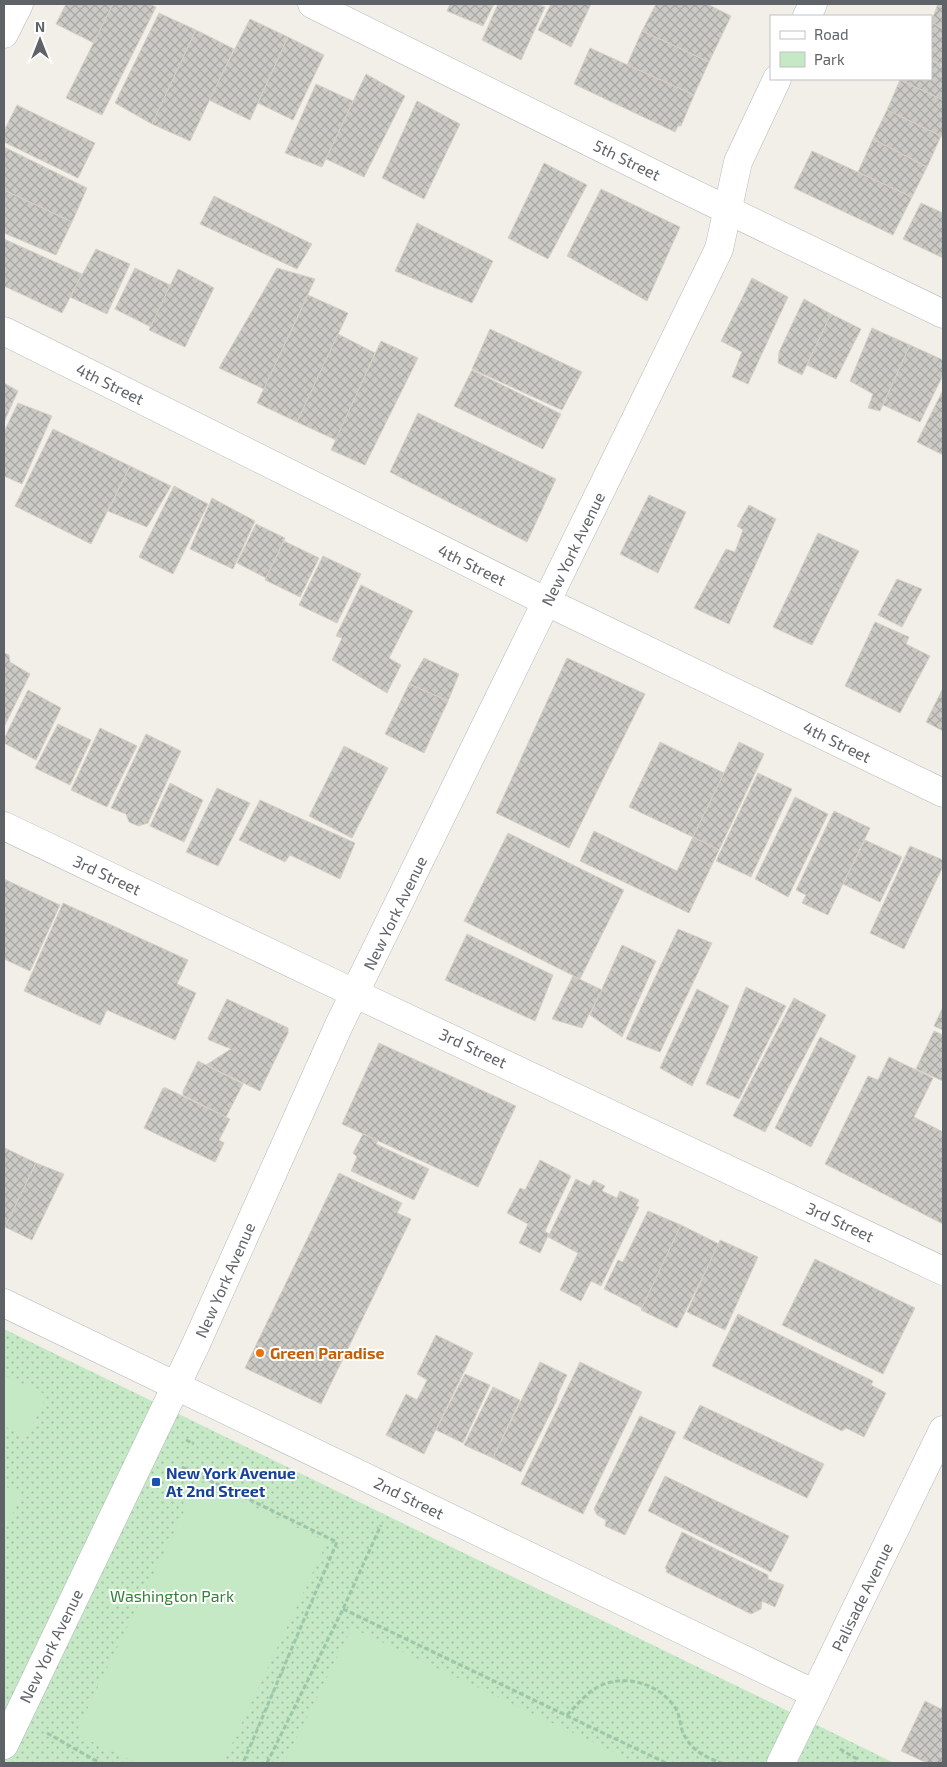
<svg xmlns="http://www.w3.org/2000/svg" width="947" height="1767" font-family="'Exo 2',sans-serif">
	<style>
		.green { fill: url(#green-dots) }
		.pitch { fill: #c5e8c5 }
		.building { fill: url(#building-cross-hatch); stroke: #d6d1c6 }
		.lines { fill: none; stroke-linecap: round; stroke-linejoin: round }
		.minor-casing { stroke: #b5b8bc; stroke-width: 29 }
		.tertiary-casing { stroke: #b5b8bc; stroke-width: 29 }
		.secondary-casing { stroke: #b6babf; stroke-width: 29 }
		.path { stroke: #9cc7a9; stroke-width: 3; stroke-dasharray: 5 2.5; stroke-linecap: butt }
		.minor { stroke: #fff; stroke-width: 28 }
		.tertiary { stroke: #fff; stroke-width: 28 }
		.secondary { stroke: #fff; stroke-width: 28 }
		.food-dot { fill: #e8710a; stroke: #fff; stroke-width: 2 }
		.transit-dot { fill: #1a4fb4; stroke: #fff; stroke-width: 2 }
		.labels { text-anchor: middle; stroke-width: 4; stroke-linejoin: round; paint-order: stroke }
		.street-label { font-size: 16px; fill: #5f6368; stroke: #fff }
		.food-label { font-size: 16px; font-weight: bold; fill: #c56008; stroke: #fff; text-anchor: start }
		.transit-label { font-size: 16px; font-weight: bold; fill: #164399; stroke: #fff; text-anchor: start }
		.park-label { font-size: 16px; fill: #348238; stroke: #fff }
	</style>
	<defs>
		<pattern id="green-dots" width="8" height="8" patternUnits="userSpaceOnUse" patternTransform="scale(1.25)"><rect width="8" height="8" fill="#c5e8c5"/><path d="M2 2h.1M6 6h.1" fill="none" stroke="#a3c0a4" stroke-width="1.8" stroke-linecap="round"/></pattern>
		<pattern id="building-cross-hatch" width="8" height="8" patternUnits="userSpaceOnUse" patternTransform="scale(1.25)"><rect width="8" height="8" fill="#cccac5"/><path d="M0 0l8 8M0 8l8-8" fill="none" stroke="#a9a8a4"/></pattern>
	</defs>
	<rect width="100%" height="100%" fill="#f1efe8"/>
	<path class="green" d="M4,1329L821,1727L894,1763H4Z"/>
	<g class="pitch">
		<path d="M4,1375L47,1395L27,1437L4,1426Z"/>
		<path d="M199,1481L327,1542L223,1763H137L75,1734Z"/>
		<path d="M4,1486L22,1494L4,1532Z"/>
		<path d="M352,1628L637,1763H284Z"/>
	</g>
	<g class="building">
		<path d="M66,4H113L94,43L56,24Z"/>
		<path d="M113,4H149L156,7L102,115L66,98Z"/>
		<path d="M450,4H494L483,26L447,11Z"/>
		<path d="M498,4H537L545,7L521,60L482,40Z"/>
		<path d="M551,4H591L571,47L538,30Z"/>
		<path d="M656,4H707L731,16L709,62L642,31Z"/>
		<path d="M938,4H943V29L931,22Z"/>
		<path d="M159,13L196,30L152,124L115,103Z"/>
		<path d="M250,19L288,37L250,120L209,100Z"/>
		<path d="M931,22L943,29V66L931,60Z"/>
		<path d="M196,30L234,49L190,141L152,124Z"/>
		<path d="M642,31L709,62L694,95L627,65Z"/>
		<path d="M288,37L324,55L293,120L258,103Z"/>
		<path d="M590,48L694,95L681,126H678L675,132L574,84Z"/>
		<path d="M931,60L943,66V100L900,80L931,79Z"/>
		<path d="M366,74L405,96L364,177L326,159Z"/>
		<path d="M900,80L943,100V137L887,110Z"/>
		<path d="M316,84L353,101L322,167L285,153Z"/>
		<path d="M417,101L460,124L424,199L382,178Z"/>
		<path d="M17,105L95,143L78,178L4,142V131Z"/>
		<path d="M887,110L941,136L927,167L873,139Z"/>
		<path d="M873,139L927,167L912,197L858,172Z"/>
		<path d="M4,147L87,188L72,222L4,190Z"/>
		<path d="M812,151L912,197L893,235L794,188Z"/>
		<path d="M544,163L587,185L548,259L508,238Z"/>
		<path d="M601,189L680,227L647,301L567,256Z"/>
		<path d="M4,190L72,222L56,255L4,233Z"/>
		<path d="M214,196L312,244L297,269L200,224Z"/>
		<path d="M921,203L943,213V258L903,239Z"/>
		<path d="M417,223L493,261L472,303L395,271Z"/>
		<path d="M4,239L82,274L62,313L4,286Z"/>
		<path d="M96,249L130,264L107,314L70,297Z"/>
		<path d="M135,268L170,285L151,327L115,309Z"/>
		<path d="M277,268L315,279L264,389L219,368Z"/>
		<path d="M178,269L214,288L185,347L149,330Z"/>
		<path d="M752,278L788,297L748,384L732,377L742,352L721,341Z"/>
		<path d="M308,295L348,313L297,422L257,403Z"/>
		<path d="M804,299L831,314L802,375L778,363L779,352Z"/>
		<path d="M831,314L861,329L836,379L807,365Z"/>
		<path d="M872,328L910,345L880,411L868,408L873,394L850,381Z"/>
		<path d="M490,329L582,372L562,410L472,369Z"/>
		<path d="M338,334L375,353L336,440L297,422Z"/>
		<path d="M381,341L418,358L365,465L331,450Z"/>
		<path d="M910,345L943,360V375L920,422L883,405Z"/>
		<path d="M472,370L561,414L543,449L454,406Z"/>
		<path d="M4,383L18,391L4,422Z"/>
		<path d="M943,390V455L917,442Z"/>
		<path d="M18,403L52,416L22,484L4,476V432Z"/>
		<path d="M418,413L556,479L527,542L390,472Z"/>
		<path d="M53,429L130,466L91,544L15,506Z"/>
		<path d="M130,466L171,486L147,527L108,511Z"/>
		<path d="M174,486L208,504L173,574L139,557Z"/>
		<path d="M649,495L686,512L658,573L620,554Z"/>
		<path d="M212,498L255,521L233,569L190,549Z"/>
		<path d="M749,505L776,519L729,624L694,608L726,549L735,552L743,530L737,526Z"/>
		<path d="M256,524L285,538L266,578L237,563Z"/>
		<path d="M818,533L859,551L812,645L773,627Z"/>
		<path d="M284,541L319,558L300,597L265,580Z"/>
		<path d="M323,556L361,574L337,623L299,605Z"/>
		<path d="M897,579L922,589L902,627L878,615Z"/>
		<path d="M361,585L413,611L389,658L401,665L387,693L332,660L342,638L336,636Z"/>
		<path d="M875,622L909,637L906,644L930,656L900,713L845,686Z"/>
		<path d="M4,653L9,655L10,662L30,674L4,727Z"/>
		<path d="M424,658L459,674L448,701L409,684Z"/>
		<path d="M567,658L645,694L569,848L496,813Z"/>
		<path d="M409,684L448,701L424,753L385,734Z"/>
		<path d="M943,688V731L926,722Z"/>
		<path d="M28,690L61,708L36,760L4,743V739Z"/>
		<path d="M58,724L91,740L70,785L35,768Z"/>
		<path d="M100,728L137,746L107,807L71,790Z"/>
		<path d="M146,734L181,751L148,823L138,826L129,822L126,814L111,808Z"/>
		<path d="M660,742L724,773L693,837L629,807Z"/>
		<path d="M739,742L764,754L719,850L693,837Z"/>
		<path d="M344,746L388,768L352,838L309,816Z"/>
		<path d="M758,773L792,789L751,877L716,861Z"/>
		<path d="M170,783L203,800L184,842L150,826Z"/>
		<path d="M217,788L250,803L218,866L186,852Z"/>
		<path d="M795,797L828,814L788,897L755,879Z"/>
		<path d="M260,800L355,843L340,879L290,855L285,862L239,840Z"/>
		<path d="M834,811L870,828L828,915L802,903L806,895L796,890Z"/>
		<path d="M594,831L677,871L693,837L719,850L689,913L580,861Z"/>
		<path d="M508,833L624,890L580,979L464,921Z"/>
		<path d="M865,840L902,857L880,902L843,884Z"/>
		<path d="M910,846L943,860V866L904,949L870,933Z"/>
		<path d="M4,879L60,905L30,971L4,959Z"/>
		<path d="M63,903L188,960L177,984L196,993L175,1040L107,1010L100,1025L24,991Z"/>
		<path d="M678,929L712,943L660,1052L626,1039Z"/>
		<path d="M467,934L553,975L535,1021L445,980Z"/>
		<path d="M622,945L656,961L622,1037L590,1015Z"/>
		<path d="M573,976L602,990L582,1028L552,1019Z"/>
		<path d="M746,987L786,1006L739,1099L706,1084Z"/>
		<path d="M697,989L729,1006L692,1086L660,1068Z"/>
		<path d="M794,998L826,1015L765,1132L733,1116Z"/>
		<path d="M227,999L288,1028V1033L260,1091L206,1065L231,1049L209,1040L208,1038Z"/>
		<path d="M943,1007V1030L934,1026Z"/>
		<path d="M934,1031L943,1035V1081L916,1069Z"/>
		<path d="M820,1037L856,1056L811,1147L775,1128Z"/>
		<path d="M379,1043L516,1106L478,1187L342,1124Z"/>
		<path d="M889,1057L933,1078L914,1117L943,1132V1224L825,1164L868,1076L878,1080Z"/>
		<path d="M198,1061L243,1084L226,1117L183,1095V1091Z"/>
		<path d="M163,1088H166L230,1119L219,1140L224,1143L215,1162L144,1128Z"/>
		<path d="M363,1134L378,1141L376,1144L429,1169L414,1200L351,1171L357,1157L353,1153Z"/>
		<path d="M5,1148L36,1163L4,1229V1151Z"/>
		<path d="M540,1160L571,1176L545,1231L549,1234L540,1253L519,1243L528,1224L507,1213L520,1188L525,1190Z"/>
		<path d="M36,1163L64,1174L32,1240L5,1227Z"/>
		<path d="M339,1173L402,1203L397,1213L411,1219L321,1404L245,1368Z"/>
		<path d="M576,1179L590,1186L593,1180L605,1186L602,1191L617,1198L620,1191L639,1200L636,1206L639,1207L601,1286L591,1281L581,1301L560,1290L578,1253L548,1237Z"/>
		<path d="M648,1211L681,1225L642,1308L604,1289L618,1260L623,1262Z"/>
		<path d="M681,1225L719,1244L677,1328L641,1310Z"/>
		<path d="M720,1240L758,1257L725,1330L687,1312Z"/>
		<path d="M815,1259L915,1308L883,1374L782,1325Z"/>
		<path d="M738,1314L873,1381L871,1385L886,1393L864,1437L846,1428L842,1431L712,1366Z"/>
		<path d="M436,1335L473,1353L424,1454L386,1435L406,1394L417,1400L427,1380L417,1374Z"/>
		<path d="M540,1362L567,1375L557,1396V1400L521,1472L493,1458Z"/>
		<path d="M580,1362L642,1392L583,1514L521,1484Z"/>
		<path d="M465,1374L490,1385L463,1443L436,1430Z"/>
		<path d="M493,1387L520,1400L493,1458L464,1445Z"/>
		<path d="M700,1405L824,1464L807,1498L683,1438Z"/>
		<path d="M640,1416L676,1432L625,1535L605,1526L606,1520L597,1515L594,1509Z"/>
		<path d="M665,1476L789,1536L771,1572L648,1511Z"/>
		<path d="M682,1532L768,1575V1579L784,1585L775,1607L762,1601L761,1609L751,1614L666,1572L667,1570L665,1568Z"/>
		<path d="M925,1701L941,1709L943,1704V1763H927L901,1751Z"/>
	</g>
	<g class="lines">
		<g class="minor-casing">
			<g id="minor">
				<path d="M4,331L547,602L943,793"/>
				<path d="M4,826L356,994L943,1271"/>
			</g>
		</g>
		<g class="tertiary-casing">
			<g id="tertiary">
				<path d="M312,4L680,187L943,314"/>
				<path d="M807,16L813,4"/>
				<path d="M4,34L19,4"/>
				<path d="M4,1303L815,1694"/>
				<path d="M4,1745L196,1344L339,1025L719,249L738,162L777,79"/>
			</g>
		</g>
		<g class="secondary-casing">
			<path id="secondary" d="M781,1763L943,1430"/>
		</g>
		<g class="path">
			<path d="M186,1440L194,1444"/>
			<path d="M182,1467L337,1542L243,1763"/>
			<path d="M343,1609L666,1763"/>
			<path d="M567,1715C576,1706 586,1693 598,1687C625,1672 663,1685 677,1711C680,1717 680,1724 682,1730C689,1749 703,1756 721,1763"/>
			<path d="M47,1733L100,1763"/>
			<path d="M840,1749L857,1759L855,1763"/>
			<path d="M267,1763L343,1609L381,1525"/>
		</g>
		<use href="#minor" class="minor"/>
		<use href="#tertiary" class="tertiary"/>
		<use href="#secondary" class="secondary"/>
	</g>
	<circle class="food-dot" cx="260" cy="1353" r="5"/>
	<rect class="transit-dot" x="151" y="1477" width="10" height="10" rx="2.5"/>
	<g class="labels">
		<g class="street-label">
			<text transform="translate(627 160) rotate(26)" y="6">5th Street</text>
			<text transform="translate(110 384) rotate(26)" y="6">4th Street</text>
			<text transform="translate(573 549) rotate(-64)" y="6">New York Avenue</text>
			<text transform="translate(472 565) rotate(26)" y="6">4th Street</text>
			<text transform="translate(837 742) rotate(26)" y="6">4th Street</text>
			<text transform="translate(107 875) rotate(25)" y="6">3rd Street</text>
			<text transform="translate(395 913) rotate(-64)" y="6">New York Avenue</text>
			<text transform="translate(473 1048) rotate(25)" y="6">3rd Street</text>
			<text transform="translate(840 1222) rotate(25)" y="6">3rd Street</text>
			<text transform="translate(225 1280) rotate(-66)" y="6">New York Avenue</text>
			<text transform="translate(409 1498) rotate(26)" y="6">2nd Street</text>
			<text transform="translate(862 1597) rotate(-64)" y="6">Palisade Avenue</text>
			<text transform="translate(51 1646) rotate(-64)" y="6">New York Avenue</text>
		</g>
		<g class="food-label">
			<text x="270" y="1359">Green Paradise</text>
		</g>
		<g class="transit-label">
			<text x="166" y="1479">New York Avenue<tspan x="166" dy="18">At 2nd Street</tspan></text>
		</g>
		<g class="park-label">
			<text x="172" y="1602">Washington Park</text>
		</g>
	</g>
	<rect width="947" height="1767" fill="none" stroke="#5f6368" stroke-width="10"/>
	<rect x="770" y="15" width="162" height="65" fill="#ffffff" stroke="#bfc1c3"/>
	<rect x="780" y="31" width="25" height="8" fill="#ffffff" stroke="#bfc1c3"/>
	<text x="814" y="40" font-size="15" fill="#5f6368">Road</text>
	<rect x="780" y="52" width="25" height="15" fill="#c5e8c5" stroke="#bfc1c3"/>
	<text x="814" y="65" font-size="15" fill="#5f6368">Park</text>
	<g transform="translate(40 40)" stroke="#ffffff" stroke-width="4" paint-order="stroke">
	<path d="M0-4L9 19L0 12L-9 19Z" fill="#5f6368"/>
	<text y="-8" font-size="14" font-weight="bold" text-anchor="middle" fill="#5f6368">N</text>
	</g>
</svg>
